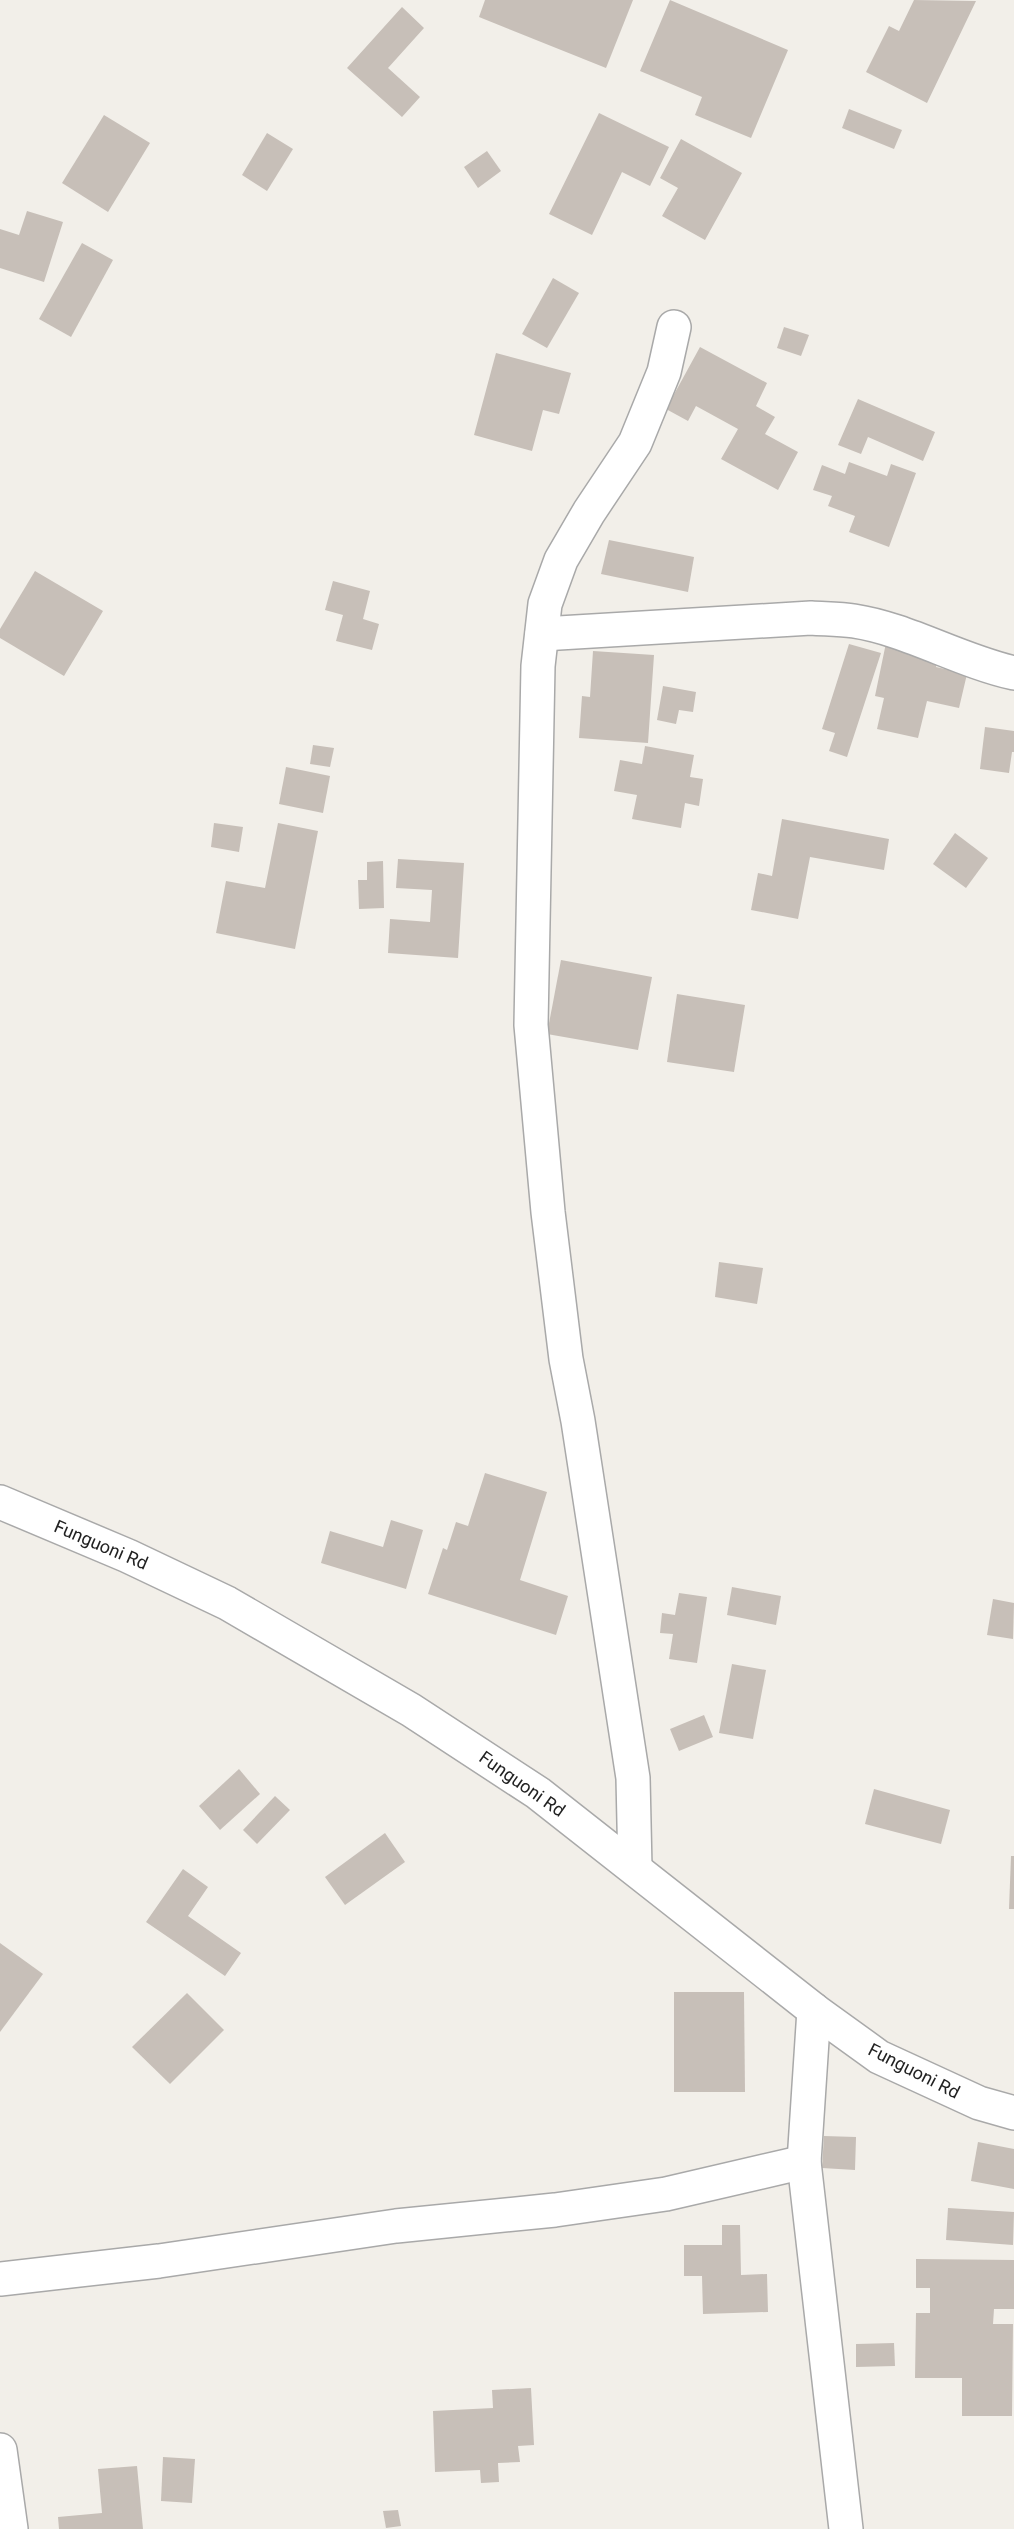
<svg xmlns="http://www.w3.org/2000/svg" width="1014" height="2529" font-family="Roboto,sans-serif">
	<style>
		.building { fill: #c7bfb8 }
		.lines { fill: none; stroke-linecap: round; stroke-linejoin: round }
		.minor-casing { stroke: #a9a9a9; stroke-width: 36 }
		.minor { stroke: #fff; stroke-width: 33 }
		.labels { text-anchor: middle; stroke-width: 4.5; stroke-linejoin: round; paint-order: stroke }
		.street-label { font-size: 18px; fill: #222; stroke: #fff }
	</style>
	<rect width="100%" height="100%" fill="#f2efe9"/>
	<g class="building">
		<path d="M485,0H633L606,68L479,17Z"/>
		<path d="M670,0L788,50L751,138L695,115L702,97L640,71Z"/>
		<path d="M914,0L976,1L927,103L866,72L889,26L899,31Z"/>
		<path d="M402,7L424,28L388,68L420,97L402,117L347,68Z"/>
		<path d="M849,109L902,130L894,149L842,128Z"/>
		<path d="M599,113L669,147L650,186L622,172L592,235L549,214Z"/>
		<path d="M104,115L150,143L108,212L62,183Z"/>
		<path d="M267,133L293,149L267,191L242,175Z"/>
		<path d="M681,139L742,173L705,240L662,216L678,188L660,178Z"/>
		<path d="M487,151L501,171L478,188L464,167Z"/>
		<path d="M27,211L63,222L44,282L0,268V229L19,235Z"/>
		<path d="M82,243L113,260L71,337L39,319Z"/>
		<path d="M553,278L579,293L547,348L522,334Z"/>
		<path d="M784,327L809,335L801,356L777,348Z"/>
		<path d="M700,347L767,383L756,406L775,417L765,434L798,452L778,490L721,459L738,429L696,406L688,421L666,409Z"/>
		<path d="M496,353L571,373L559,414L543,410L532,451L474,435Z"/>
		<path d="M858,399L935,432L923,461L868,437L861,454L838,445Z"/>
		<path d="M849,462L887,476L891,464L916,473L889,547L849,532L855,516L828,506L832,496L813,490L822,465L845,474Z"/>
		<path d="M609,540L694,557L688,592L601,574Z"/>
		<path d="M35,571L103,611L64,676L0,638V629Z"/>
		<path d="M333,581L370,591L363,619L379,624L372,650L336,641L343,615L325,610Z"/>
		<path d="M886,643L939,655L936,667L967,674L959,708L927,701L918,738L877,729L884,698L875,696Z"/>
		<path d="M849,644L881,653L847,757L829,751L835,733L822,729Z"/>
		<path d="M593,651L654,655L648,743L579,738L582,696L590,697Z"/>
		<path d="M663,686L696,692L693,712L679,710L676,724L657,720Z"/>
		<path d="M985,727L1014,731V752H1012L1009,773L980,769Z"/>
		<path d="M313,745L334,748L330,767L310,764Z"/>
		<path d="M645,746L694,755L690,777L703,779L699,806L685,803L681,828L632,819L637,795L614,791L620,760L642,764Z"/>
		<path d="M286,767L330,776L323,813L279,804Z"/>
		<path d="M782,819L889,839L884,870L810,857L798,919L751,910L758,873L772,876Z"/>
		<path d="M214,823L243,827L239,852L211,847Z"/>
		<path d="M278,823L318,831L295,949L216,933L226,881L265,888Z"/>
		<path d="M955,833L988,858L966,888L933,864Z"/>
		<path d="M398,859L464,863L458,958L388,953L390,919L430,922L432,890L396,888Z"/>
		<path d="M383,861L384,908L359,909L358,880H367V862Z"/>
		<path d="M561,960L652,977L638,1050L547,1034Z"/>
		<path d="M677,994L745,1005L734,1072L667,1062Z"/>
		<path d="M719,1262L763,1268L757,1304L715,1297Z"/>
		<path d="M485,1473L547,1492L520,1580L568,1596L556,1635L428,1594L443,1548L447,1550L456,1522L468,1526Z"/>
		<path d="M391,1520L423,1530L406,1589L321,1563L330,1531L383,1547Z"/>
		<path d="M732,1587L781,1596L776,1625L727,1615Z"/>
		<path d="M679,1593L707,1597L697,1663L669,1659L673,1634L660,1633L662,1613L675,1615Z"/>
		<path d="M993,1599L1014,1603L1013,1639L987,1635Z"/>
		<path d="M732,1664L766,1670L753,1739L719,1733Z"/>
		<path d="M704,1715L713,1737L679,1751L670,1729Z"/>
		<path d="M239,1769L260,1794L220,1830L199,1806Z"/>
		<path d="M874,1789L950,1810L941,1844L865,1824Z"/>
		<path d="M275,1796L290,1810L257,1844L243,1830Z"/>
		<path d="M385,1833L405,1862L345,1905L325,1877Z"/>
		<path d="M1011,1856H1014V1909H1009Z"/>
		<path d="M183,1869L208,1887L188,1916L241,1953L225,1976L146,1922Z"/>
		<path d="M0,1943L43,1974L0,2032Z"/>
		<path d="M674,1992H744L745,2092H674Z"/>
		<path d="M187,1993L224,2030L170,2084L132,2047Z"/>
		<path d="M824,2136L856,2137L855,2170L822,2168Z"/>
		<path d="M978,2142L1014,2149V2189L971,2181Z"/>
		<path d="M948,2208L1014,2212L1013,2245L946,2240Z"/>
		<path d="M722,2225H740L741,2275L767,2274L768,2312L703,2314L702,2276H684V2245H722Z"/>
		<path d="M916,2259L1014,2260V2309H994L993,2324H1013L1012,2416H962V2378H915L916,2313H930V2288H916Z"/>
		<path d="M894,2343L895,2366L856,2367V2344Z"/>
		<path d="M531,2388L534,2445L518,2446L520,2462L498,2463L499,2482L481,2483L480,2470L435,2472L433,2411L493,2408L492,2390Z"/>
		<path d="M163,2457L195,2459L192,2503L161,2501Z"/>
		<path d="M137,2466L143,2529H59L58,2517L102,2513L98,2469Z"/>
		<path d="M398,2510L401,2526L386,2528L383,2511Z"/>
	</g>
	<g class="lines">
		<g class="minor-casing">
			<g id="minor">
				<path d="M542,634L811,618C825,619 840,619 854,621C907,629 960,661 1014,673"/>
				<path d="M0,1502L128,1556L227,1603L411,1710L538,1793L814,2010L879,2057L979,2103L1014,2113"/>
				<path d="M635,1868L633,1778L578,1421L566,1359L548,1212L531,1025L538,666L545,604L561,560L589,512L635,443L664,372L674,327"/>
				<path d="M814,2010L804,2162L846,2529"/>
				<path d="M0,2279L159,2261L396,2226L555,2210L666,2194L804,2162"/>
				<path d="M0,2450L11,2529"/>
			</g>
		</g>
		<use href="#minor" class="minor"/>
	</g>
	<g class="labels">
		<g class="street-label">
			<text transform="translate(101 1545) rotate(23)" y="6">Funguoni Rd</text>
			<text transform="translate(522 1784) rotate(35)" y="6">Funguoni Rd</text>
			<text transform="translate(914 2071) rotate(27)" y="6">Funguoni Rd</text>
		</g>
	</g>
</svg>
